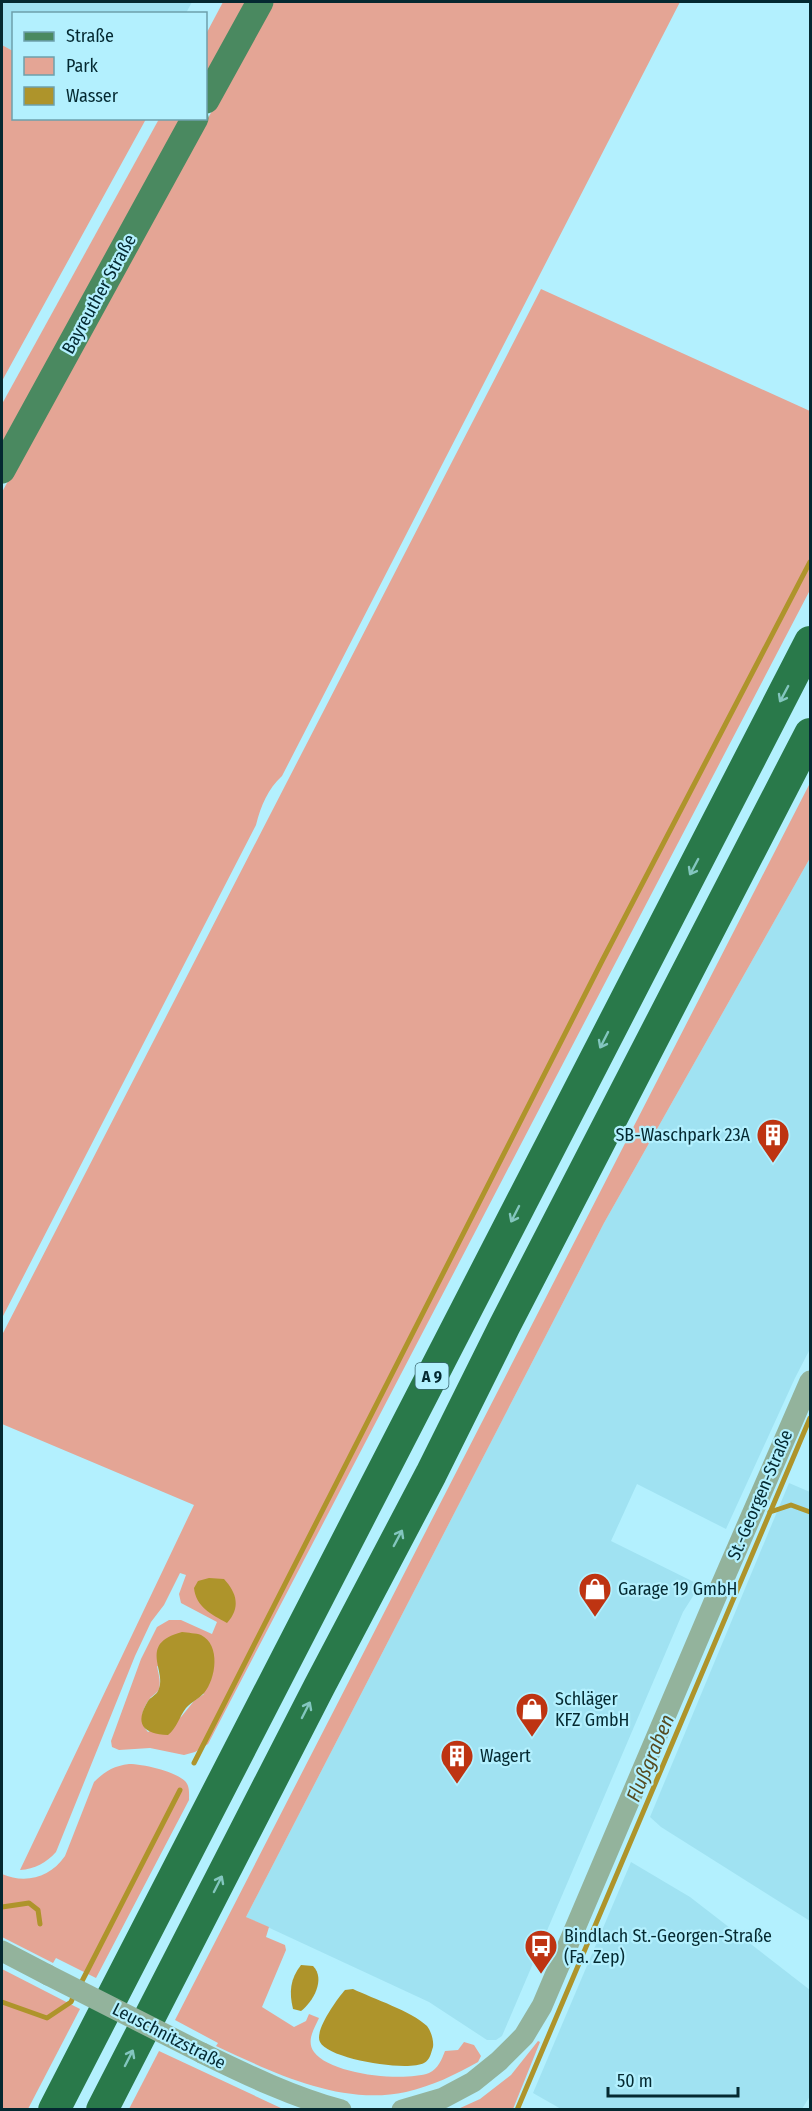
<svg xmlns="http://www.w3.org/2000/svg" width="812" height="2111" font-family="'Fira Sans Condensed',sans-serif">
	<style>
		.built { fill: #a0e2f2 }
		.green { fill: #e4a595; fill-rule: evenodd }
		.water { fill: #ae942b }
		.lines { fill: none; stroke-linecap: round; stroke-linejoin: round }
		.stream { stroke: #ae942b; stroke-width: 5 }
		.minor { stroke: #93b39c; stroke-width: 21 }
		.major { stroke: #4a8960; stroke-width: 27 }
		.highway { stroke: #29794a; stroke-width: 32 }
		.minor-bridge { stroke: #93b39c; stroke-width: 21 }
		.oneway { stroke: #83c6bf }
		.labels { text-anchor: middle; stroke-width: 4.5; stroke-linejoin: round; paint-order: stroke }
		.shield { fill: #b3f0fe; stroke: #38656e; stroke-width: 1.5 }
		.shield-label { font-size: 16px; font-weight: bold; fill: #042931 }
		.street-label { font-size: 18px; fill: #042931; stroke: #b3f0fe }
		.poi-label { font-size: 18px; fill: #042931; stroke: #b3f0fe; text-anchor: start }
		.water-label { font-size: 20px; font-style: italic; fill: #564b22; stroke: #b3f0fe }
	</style>
	<rect width="100%" height="100%" fill="#b3f0fe"/>
	<g class="built">
		<path d="M2,2H192L186,13L14,14L13,51L2,45Z"/>
		<path d="M810,858V1349L795,1378L726,1529L637,1484L611,1541L700,1585L683,1612L502,2036L496,2040H487L429,2002L246,1917L604,1223Z"/>
		<path d="M789,1483L810,1492V1921L661,1827L650,1817Z"/>
		<path d="M631,1862L690,1897L810,1990V2096L802,2109H561L533,2093Z"/>
	</g>
	<g class="green">
		<path d="M223,2H249L206,80V34Z"/>
		<path d="M272,2H680L282,776C268,789 261,805 256,825L2,1318V492Z"/>
		<path d="M2,45L13,51L14,118L146,119L2,381Z"/>
		<path d="M159,119H184L2,450V404Z"/>
		<path d="M541,289L810,411V590L208,1744L195,1752L184,1755L150,1748L119,1750L112,1747L111,1741L141,1659L157,1627L169,1620H181L212,1634L217,1622L181,1603L179,1594L186,1575L180,1573L164,1605L151,1622L135,1656L56,1852C46,1863 35,1869 20,1870L194,1505L2,1424V1335ZM157,1666L204,1694L194,1701L181,1717L148,1732C138,1722 142,1708 151,1697C152,1697 158,1691 158,1691C162,1683 158,1673 157,1666Z"/>
		<path d="M810,783V858L604,1223L246,1917L269,1927L266,1937L285,1945L286,1950L262,2007L294,2027L306,2021L309,2014L319,2018C314,2029 306,2041 314,2052C331,2075 404,2082 429,2073C438,2069 442,2059 445,2051L458,2050L464,2042L474,2045L481,2056L478,2062C455,2075 432,2086 406,2092C341,2106 274,2073 216,2046L218,2043L175,2020Z"/>
		<path d="M129,1764C143,1764 174,1771 185,1781C190,1786 189,1794 189,1800L96,1978L56,1958L53,1963L2,1937V1874C25,1884 50,1878 65,1856L94,1782C105,1771 114,1766 129,1764Z"/>
		<path d="M2,1969L80,2009L28,2109H2Z"/>
		<path d="M538,2041L540,2042L513,2109H458L480,2099L511,2075Z"/>
		<path d="M159,2051L283,2109H129Z"/>
	</g>
	<g class="water">
		<path d="M209,1578L224,1579C237,1593 241,1608 227,1623C211,1614 196,1607 194,1588L198,1581Z"/>
		<path d="M182,1632C188,1633 196,1633 201,1635C221,1645 216,1679 204,1693C199,1699 191,1702 186,1708C179,1717 177,1728 168,1735C143,1734 134,1724 148,1701C151,1697 156,1695 158,1691C169,1672 136,1644 182,1632Z"/>
		<path d="M301,1965L313,1966C326,1979 313,2002 301,2011L293,2009C289,1992 290,1979 301,1965Z"/>
		<path d="M353,1989C374,1999 411,2011 427,2026C431,2031 434,2041 433,2047C431,2053 430,2060 424,2063C407,2072 328,2059 320,2042C314,2031 337,1999 345,1990Z"/>
	</g>
	<g class="lines">
		<g class="stream">
			<path d="M770,1512L791,1505L810,1512"/>
			<path d="M194,1763L602,961L810,562"/>
			<path d="M2,1907L29,1903L38,1910L40,1924"/>
			<path d="M79,1987L180,1790"/>
			<path d="M2,2002L47,2018L71,2002L74,1995"/>
			<path d="M517,2110L810,1418"/>
		</g>
		<g class="minor">
			<path d="M2,1951L48,1975"/>
			<path d="M202,2053C247,2075 293,2097 341,2110"/>
			<path d="M402,2110L443,2098L473,2082L499,2061L524,2036L542,2006L716,1597L810,1381"/>
		</g>
		<g class="major">
			<path d="M206,100L260,2"/>
			<path d="M2,470L195,118"/>
		</g>
		<g class="highway">
			<path d="M54,2110L810,642"/>
			<path d="M102,2110L319,1687L431,1474L504,1327L810,734"/>
		</g>
		<path class="minor-bridge" d="M48,1975L202,2053"/>
	</g>
	<defs><path id="oneway-shaft" d="M-6 0H5M1.5-3L5.5 0L1.5 3" fill="none" stroke-width="1.6" stroke-linecap="round" stroke-linejoin="round" transform="scale(1.5)"/></defs>
	<g class="oneway">
		<use href="#oneway-shaft" transform="translate(784 694) rotate(118)"/>
		<use href="#oneway-shaft" transform="translate(694 867) rotate(118)"/>
		<use href="#oneway-shaft" transform="translate(604 1040) rotate(117)"/>
		<use href="#oneway-shaft" transform="translate(515 1214) rotate(117)"/>
		<use href="#oneway-shaft" transform="translate(398 1538) rotate(-62)"/>
		<use href="#oneway-shaft" transform="translate(306 1710) rotate(-63)"/>
		<use href="#oneway-shaft" transform="translate(218 1884) rotate(-63)"/>
		<use href="#oneway-shaft" transform="translate(129 2058) rotate(-63)"/>
	</g>
	<defs>
		<g id="building-pin" transform="scale(1.725)"><path d="M0 17L-7.5 6A9.5 9.5 0 1 1 7.5 6Z" fill="#be3412" stroke="#b3f0fe"/><path d="M-4-6H4V6H1V3H-1V6H-4ZM-2.5-4.3h1.7v1.8h-1.7ZM.8-4.3h1.7v1.8H.8ZM-2.5-1h1.7V.8h-1.7ZM.8-1h1.7V.8H.8Z" fill="#fff"/></g>
		<g id="shop-pin" transform="scale(1.725)"><path d="M0 17L-7.5 6A9.5 9.5 0 1 1 7.5 6Z" fill="#be3412" stroke="#b3f0fe"/><path d="M-5-2.5h2.3a2.7 3.5 0 0 1 5.4 0H5L5.5 6h-11ZM-1.5-2.5h3a1.5 2.3 0 0 0-3 0Z" fill="#fff"/></g>
		<g id="bus-pin" transform="scale(1.725)"><path d="M0 17L-7.5 6A9.5 9.5 0 1 1 7.5 6Z" fill="#be3412" stroke="#b3f0fe"/><path d="M-5-6H5V4H4V6H2V4H-2V6H-4V4H-5ZM-3.5-4V0h7V-4ZM-3.5 1.2v1.5H-2V1.2ZM2 1.2v1.5H3.5V1.2Z" fill="#fff"/></g>
	</defs>
	<g fill-rule="evenodd">
		<use href="#building-pin" x="773" y="1135"/>
		<use href="#shop-pin" x="595" y="1589"/>
		<use href="#shop-pin" x="532" y="1709"/>
		<use href="#building-pin" x="457" y="1756"/>
		<use href="#bus-pin" x="541" y="1946"/>
	</g>
	<g class="labels">
		<rect class="shield" x="415.5" y="1363" width="33" height="26" rx="4.5"/>
		<g class="shield-label">
			<text x="432" y="1382">A 9</text>
		</g>
		<g class="street-label">
			<text transform="translate(99 294) rotate(-61)" y="6">Bayreuther Straße</text>
			<text transform="translate(760 1495) rotate(-67)" y="6">St.-Georgen-Straße</text>
			<text transform="translate(169 2036) rotate(27)" y="6">Leuschnitzstraße</text>
		</g>
		<g class="poi-label">
			<text x="750" y="1141" text-anchor="end">SB-Waschpark 23A</text>
			<text x="618" y="1595">Garage 19 GmbH</text>
			<text x="555" y="1705">Schläger<tspan x="555" dy="21">KFZ GmbH</tspan></text>
			<text x="480" y="1762">Wagert</text>
			<text x="564" y="1942">Bindlach St.-Georgen-Straße<tspan x="564" dy="21">(Fa. Zep)</tspan></text>
		</g>
		<g class="water-label">
			<text transform="translate(650 1758) rotate(-67)" y="7">Flußgraben</text>
		</g>
	</g>
	<rect width="812" height="2111" fill="none" stroke="#042931" stroke-width="6"/>
	<rect x="12" y="12" width="195" height="108" fill="#b3f0fe" stroke="#6da0ac" stroke-width="1.5"/>
	<rect x="24" y="32" width="30" height="9" fill="#4a8960" stroke="#6da0ac" stroke-width="1.5"/>
	<text x="66" y="42" font-size="18" fill="#042931">Straße</text>
	<rect x="24" y="57" width="30" height="18" fill="#e4a595" stroke="#6da0ac" stroke-width="1.5"/>
	<text x="66" y="72" font-size="18" fill="#042931">Park</text>
	<rect x="24" y="87" width="30" height="18" fill="#ae942b" stroke="#6da0ac" stroke-width="1.5"/>
	<text x="66" y="102" font-size="18" fill="#042931">Wasser</text>
	<path d="M608 2087v9h130v-9" fill="none" stroke="#042931" stroke-width="3"/>
	<text x="617" y="2087" font-size="18" fill="#042931" stroke="#b3f0fe" stroke-width="4.5" paint-order="stroke">50 m</text>
</svg>
